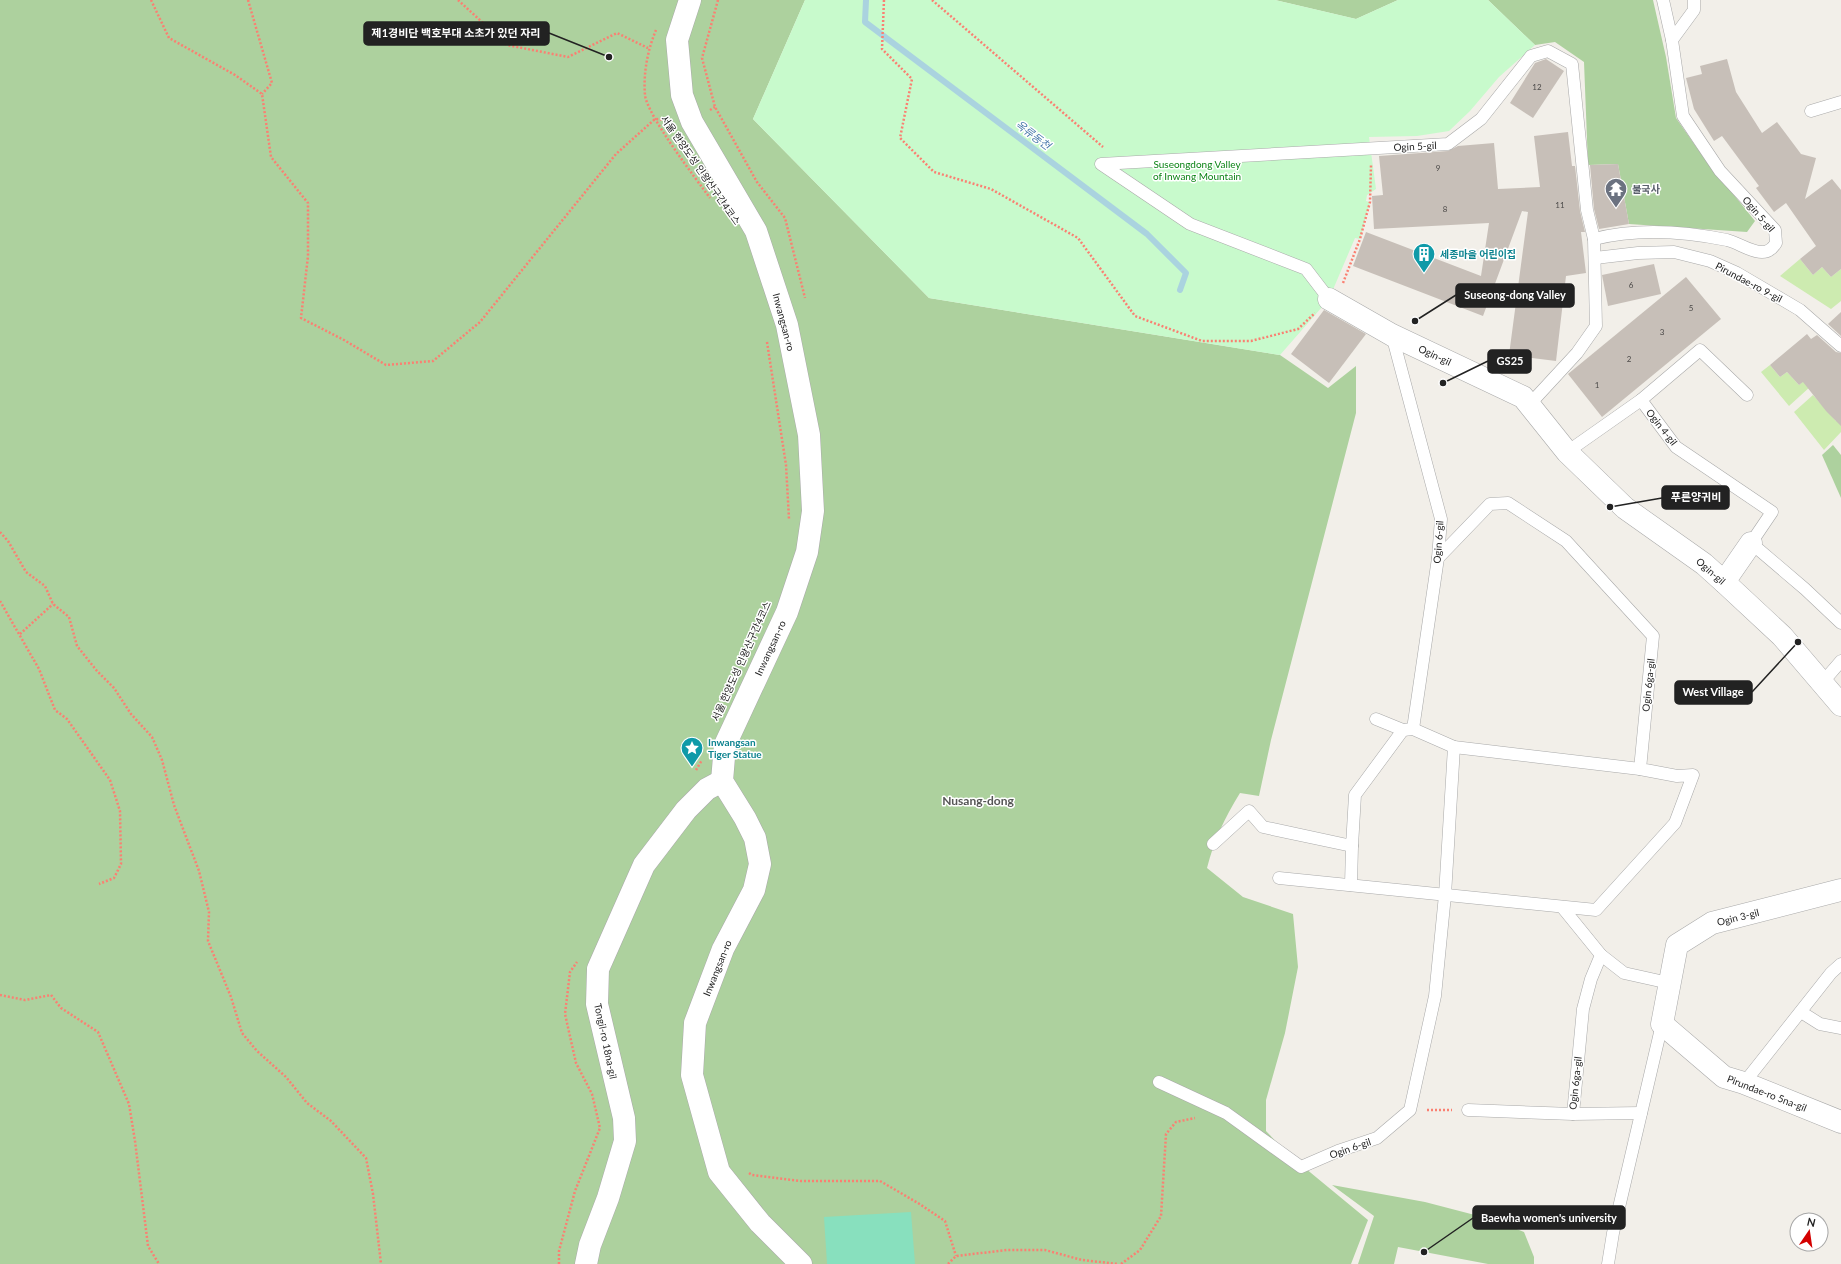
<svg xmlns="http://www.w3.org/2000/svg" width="1841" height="1264" font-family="Lato,'Noto Sans KR',sans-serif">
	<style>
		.grass { fill: #cdebb0 }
		.forest { fill: #add19e }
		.park { fill: #c8facc }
		.pitch { fill: #88e0be }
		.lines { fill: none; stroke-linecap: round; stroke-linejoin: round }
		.stream { stroke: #aad3df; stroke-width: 6 }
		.building { fill: #c7bfb8 }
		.service-casing { stroke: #a9a9a9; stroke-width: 13 }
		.minor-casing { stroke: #a9a9a9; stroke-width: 23 }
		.tertiary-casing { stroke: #a9a9a9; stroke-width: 23 }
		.path { stroke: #fa8072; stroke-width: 2.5; stroke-dasharray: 2 2; stroke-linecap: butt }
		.service { stroke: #fff; stroke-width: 12 }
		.minor { stroke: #fff; stroke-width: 22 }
		.tertiary { stroke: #fff; stroke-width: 22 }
		.labels { text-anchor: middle; stroke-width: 3; stroke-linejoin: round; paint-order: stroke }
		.number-label { font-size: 8px; fill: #4b4948 }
		.street-label { font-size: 10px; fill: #222; stroke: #fff }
		.park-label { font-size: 10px; fill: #0c8416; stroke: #fff }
		.worship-label { font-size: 10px; font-weight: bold; fill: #5b616d; stroke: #fff; text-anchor: start }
		.culture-label { font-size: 10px; font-weight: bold; fill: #0d838f; stroke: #fff; text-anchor: start }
		.water-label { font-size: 11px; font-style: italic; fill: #4a7aab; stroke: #fff }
		.quarter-label { font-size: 12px; font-weight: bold; fill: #555; stroke: #fff }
		.leader { fill: none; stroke: #222; stroke-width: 1.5 }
		.callout-dot { fill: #222; stroke: #fff; stroke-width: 1.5 }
		.callout { fill: #222; stroke: #222; stroke-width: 1.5 }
		.callout-label { font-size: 11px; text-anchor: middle; font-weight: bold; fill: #fff }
	</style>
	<rect width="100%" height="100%" fill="#f2efe9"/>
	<g class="grass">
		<path d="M1800,259L1813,275L1822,267L1831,277L1841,269V301L1831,309L1780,276Z"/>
		<path d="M1824,364L1833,366L1789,406L1761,372L1770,365L1780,377L1787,372L1799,385Z"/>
		<path d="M1813,395L1836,421L1841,417V432L1824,450L1794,412Z"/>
	</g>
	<g class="forest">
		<path d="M0,0H805L753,119L929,298L1280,355L1328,388L1356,366V413L1271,740L1259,796L1240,793C1225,817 1214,840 1207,868L1243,897L1293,914L1298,967L1285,1033L1266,1100V1131L1288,1154L1368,1220L1351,1264H0Z"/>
		<path d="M1275,0H1398L1356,19Z"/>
		<path d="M1488,0H1653L1666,57L1676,118L1704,158L1755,221L1747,232L1629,224L1618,164L1588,165L1584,62L1555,42L1535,45Z"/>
		<path d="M1833,445L1841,455V498L1822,455Z"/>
		<path d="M1332,1185L1425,1202L1494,1220L1524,1232L1534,1257V1264H1488L1398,1247L1394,1264H1358L1374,1216Z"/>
	</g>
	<path class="park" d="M805,0H1275L1356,19L1398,0H1488L1535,45L1499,77L1470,111L1449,131L1417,136L1369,137L1376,189L1367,195L1366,201L1370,202L1360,239L1355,238L1329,299L1280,355L929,298L753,119Z"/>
	<path class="pitch" d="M911,1212L915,1264H827L824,1217Z"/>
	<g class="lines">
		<path class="stream" d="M866,0L865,22L1147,234L1186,273L1180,290"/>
	</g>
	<g class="building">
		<path d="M1546,59L1564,71L1533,118L1510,103L1535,63Z"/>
		<path d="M1727,59L1736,92L1762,133L1777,122L1801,154L1816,158L1805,199L1832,179L1841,190V269L1831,277L1822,267L1813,275L1800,259L1816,246L1786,203L1774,212L1756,188L1759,186L1722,136L1714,141L1694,109L1686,78L1702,74L1700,66Z"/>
		<path d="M1568,132L1572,166H1575L1580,211L1585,232H1581L1586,273L1566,276L1556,361L1509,355L1528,212L1522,211L1483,316L1353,266L1366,232L1481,276L1489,223L1374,229L1372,196L1383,195L1379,156L1448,151L1458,146L1494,143L1498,189L1540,187L1534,136Z"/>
		<path d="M1618,164L1629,224L1599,229L1594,209L1590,165Z"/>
		<path d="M1654,264L1661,294L1608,306L1602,275Z"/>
		<path d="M1686,277L1721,319L1602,417L1568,374Z"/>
		<path d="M1324,310L1366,334L1329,383L1291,354Z"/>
		<path d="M1841,312V336L1828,324Z"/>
		<path d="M1807,334L1811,339L1817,335L1836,352L1841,353V426L1826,411L1803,382L1799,385L1787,372L1780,377L1770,365Z"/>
	</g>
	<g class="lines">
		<g class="service-casing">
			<g id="service">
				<path d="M1663,0L1672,40"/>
				<path d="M1811,111L1841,102"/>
				<path d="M1595,258L1638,253L1674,252L1710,261L1737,273L1800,310L1841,346"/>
				<path d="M1329,299L1306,269L1190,224L1101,164L1448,144L1481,119L1531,56L1548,51L1572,64L1587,210L1594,239"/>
				<path d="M1392,335L1441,519L1438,558L1413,729"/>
				<path d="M1747,395L1700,350L1641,400L1676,447L1772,512L1751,543L1805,589L1841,623"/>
				<path d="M1529,405L1577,353L1596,326L1594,239C1637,228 1683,231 1727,240C1739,243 1750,252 1762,252C1768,252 1773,248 1776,243L1775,230L1720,171L1683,116L1672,40L1694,10V0"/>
				<path d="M1567,452L1641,400"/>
				<path d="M1822,683L1841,661"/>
				<path d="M1376,719L1403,730L1413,729L1454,747L1640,769"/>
				<path d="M1213,844L1249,811L1263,827L1352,846L1355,795L1403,730"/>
				<path d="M1279,878L1596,910L1675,823L1693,775L1677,776L1640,769L1653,636L1566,541L1508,503L1490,504L1438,558"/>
				<path d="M1351,885L1352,846"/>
				<path d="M1562,907L1601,955L1591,979L1583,1009L1573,1114"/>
				<path d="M1601,955L1624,973L1669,983"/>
				<path d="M1801,1012L1820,1024L1841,1028"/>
				<path d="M1159,1082L1226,1113L1301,1167L1338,1151L1377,1138L1410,1110L1435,996L1445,895L1454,747"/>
				<path d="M1744,1083L1831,973L1841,964"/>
				<path d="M1468,1110L1573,1114L1641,1113"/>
				<path d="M1608,1264L1613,1233L1662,1024"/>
			</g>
		</g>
		<g class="minor-casing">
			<g id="minor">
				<path d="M1329,299L1392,335L1523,397L1567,452L1625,508L1704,564L1724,582L1782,636L1841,705"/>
				<path d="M1724,582L1751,543"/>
				<path d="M1841,890L1712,923L1677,945L1662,1024L1724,1077L1744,1083L1841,1122"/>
				<path d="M586,1264L590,1245L608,1198L625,1141L624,1118L597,1004L598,969L644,865L686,810L707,789L722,781"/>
			</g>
		</g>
		<g class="tertiary-casing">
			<path id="tertiary" d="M690,0L677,40L682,95L692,122L756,231L787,325L809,435L813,511L807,552L787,612L725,745L722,781L745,818L755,838L760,864L754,890L723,949L695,1023L692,1075L719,1172L760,1223L801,1264"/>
		</g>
		<g class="path">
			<path d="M151,0L169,38L235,75L262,94L271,157L308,203V256L301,318L344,340L386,365L433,361L480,322L616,154L655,119L668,120"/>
			<path d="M248,0L272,83L262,94"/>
			<path d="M458,0L507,45L568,57L617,33L648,48"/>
			<path d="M718,0L702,58L715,107L757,182L785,218L805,298"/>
			<path d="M884,0L882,49L912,79L900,138L934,172L991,189L1078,238L1135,316L1202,341H1251L1298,329L1315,313"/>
			<path d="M932,0L1103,147"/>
			<path d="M656,30C648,49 643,73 645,95C647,115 696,179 710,198"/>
			<path d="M710,110L715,107"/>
			<path d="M1343,283L1360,239L1370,202L1371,165"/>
			<path d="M767,342L786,465L789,519"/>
			<path d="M0,532L8,541L26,572L45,586L53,604L69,617L77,646L97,671L114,688L131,714L152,737L162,760L174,805L199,871L209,912L208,941L231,997L242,1033L257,1051L286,1077L307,1103L331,1121L366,1158L373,1194L381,1264"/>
			<path d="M0,601L39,669L55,710L67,719L110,780L120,811L121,864L114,878L99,884"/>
			<path d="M20,634L53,604"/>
			<path d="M696,770L702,760"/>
			<path d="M0,995L25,1000L51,995L61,1008L98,1032L129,1104L135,1141L148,1246L159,1264"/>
			<path d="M1427,1110H1452"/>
			<path d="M749,1173L752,1175L801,1181H880L918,1203L945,1221L956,1256"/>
			<path d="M559,1264V1251L575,1191L600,1128L592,1094L576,1063L565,1014L570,972L577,962"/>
			<path d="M948,1264L956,1256L1007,1250H1045L1082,1260L1118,1264"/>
			<path d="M1121,1264L1140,1250L1161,1216L1166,1134L1176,1122L1195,1118"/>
		</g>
		<use href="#service" class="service"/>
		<use href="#minor" class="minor"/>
		<use href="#tertiary" class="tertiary"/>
	</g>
	<defs>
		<g id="temple-pin" transform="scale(1.15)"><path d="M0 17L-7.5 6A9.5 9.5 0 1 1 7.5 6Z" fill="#6b7280" stroke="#fff"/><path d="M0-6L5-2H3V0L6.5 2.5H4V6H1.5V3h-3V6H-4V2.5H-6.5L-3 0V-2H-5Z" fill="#fff"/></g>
		<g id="building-pin" transform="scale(1.15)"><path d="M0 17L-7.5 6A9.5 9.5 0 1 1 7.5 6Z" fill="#0f9aa8" stroke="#fff"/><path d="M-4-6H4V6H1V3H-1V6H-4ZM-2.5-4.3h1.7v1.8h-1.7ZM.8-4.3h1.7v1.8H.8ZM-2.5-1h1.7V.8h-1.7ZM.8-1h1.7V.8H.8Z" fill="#fff"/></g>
		<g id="sight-pin" transform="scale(1.15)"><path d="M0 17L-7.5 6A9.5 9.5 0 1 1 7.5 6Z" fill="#0f9aa8" stroke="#fff"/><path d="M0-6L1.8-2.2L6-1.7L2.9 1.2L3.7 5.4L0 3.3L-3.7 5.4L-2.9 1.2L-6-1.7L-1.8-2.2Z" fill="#fff"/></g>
	</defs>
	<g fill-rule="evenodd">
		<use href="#temple-pin" x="1616" y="189"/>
		<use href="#building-pin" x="1424" y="254"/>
		<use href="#sight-pin" x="692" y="748"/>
	</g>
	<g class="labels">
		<g class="number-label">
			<text x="1537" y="90">12</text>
			<text x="1438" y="171">9</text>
			<text x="1560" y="208">11</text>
			<text x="1445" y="212">8</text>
			<text x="1631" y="288">6</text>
			<text x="1691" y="311">5</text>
			<text x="1662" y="335">3</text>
			<text x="1629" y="362">2</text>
			<text x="1597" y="388">1</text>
		</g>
		<g class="street-label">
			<text transform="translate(1415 146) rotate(-3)" y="4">Ogin 5-gil</text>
			<text transform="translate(701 170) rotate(55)" y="4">서울 한양도성 인왕산구간4코스</text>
			<text transform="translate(1759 214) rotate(49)" y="4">Ogin 5-gil</text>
			<text transform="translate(1749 282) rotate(28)" y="4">Pirundae-ro 9-gil</text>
			<text transform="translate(784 322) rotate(75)" y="4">Inwangsan-ro</text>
			<text transform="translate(1435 355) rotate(25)" y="4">Ogin-gil</text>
			<text transform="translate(1662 427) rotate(52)" y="4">Ogin 4-gil</text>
			<text transform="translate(1438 542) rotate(-86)" y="4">Ogin 6-gil</text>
			<text transform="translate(1711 571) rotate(41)" y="4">Ogin-gil</text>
			<text transform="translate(770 648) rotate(-65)" y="4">Inwangsan-ro</text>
			<text transform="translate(741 661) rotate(-66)" y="4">서울 한양도성 인왕산구간4코스</text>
			<text transform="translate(1648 685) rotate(-84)" y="4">Ogin 6ga-gil</text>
			<text transform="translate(1738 917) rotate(-14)" y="4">Ogin 3-gil</text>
			<text transform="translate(717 968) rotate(-68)" y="4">Inwangsan-ro</text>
			<text transform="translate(606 1041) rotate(78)" y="4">Tongil-ro 18na-gil</text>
			<text transform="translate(1575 1083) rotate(-84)" y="4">Ogin 6ga-gil</text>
			<text transform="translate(1767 1093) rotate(21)" y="4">Pirundae-ro 5na-gil</text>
			<text transform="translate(1350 1148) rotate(-19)" y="4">Ogin 6-gil</text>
		</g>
		<g class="park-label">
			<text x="1197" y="168">Suseongdong Valley<tspan x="1197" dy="12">of Inwang Mountain</tspan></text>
		</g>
		<g class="worship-label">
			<text x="1632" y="193">불국사</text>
		</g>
		<g class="culture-label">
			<text x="1440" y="258">세종마을 어린이집</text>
			<text x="708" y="746">Inwangsan<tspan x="708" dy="12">Tiger Statue</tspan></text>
		</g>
		<g class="water-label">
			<text transform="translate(1033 135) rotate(37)" y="4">옥류동천</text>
		</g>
		<g class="quarter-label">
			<text x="978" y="805">Nusang-dong</text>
		</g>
	</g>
	<path class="leader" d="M609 57L549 33M1415 321L1456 295M1443 383L1488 361M1610 507L1662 498M1798 642L1752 692M1424 1252L1473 1218"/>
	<g class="callout-dot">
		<circle cx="609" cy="57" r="4"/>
		<circle cx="1415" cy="321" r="4"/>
		<circle cx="1443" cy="383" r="4"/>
		<circle cx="1610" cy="507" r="4"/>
		<circle cx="1798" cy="642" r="4"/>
		<circle cx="1424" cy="1252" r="4"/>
	</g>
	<g class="callout">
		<rect x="364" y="22" width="185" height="23" rx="4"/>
		<rect x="1456" y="284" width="118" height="23" rx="4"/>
		<rect x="1488" y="350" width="43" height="23" rx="4"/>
		<rect x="1662" y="486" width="67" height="23" rx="4"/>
		<rect x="1675" y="681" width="77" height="23" rx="4"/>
		<rect x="1473" y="1206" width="152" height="23" rx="4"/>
	</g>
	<g class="callout-label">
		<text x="456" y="37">제1경비단 백호부대 소초가 있던 자리</text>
		<text x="1515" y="299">Suseong-dong Valley</text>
		<text x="1510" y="365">GS25</text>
		<text x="1696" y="501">푸른양귀비</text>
		<text x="1713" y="696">West Village</text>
		<text x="1549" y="1222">Baewha women's university</text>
	</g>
	<g transform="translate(1809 1232) rotate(13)"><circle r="19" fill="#ffffff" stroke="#a7a7a7"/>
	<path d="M0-3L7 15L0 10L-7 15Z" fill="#d40000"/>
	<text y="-6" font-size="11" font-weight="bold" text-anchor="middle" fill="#222222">N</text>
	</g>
</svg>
